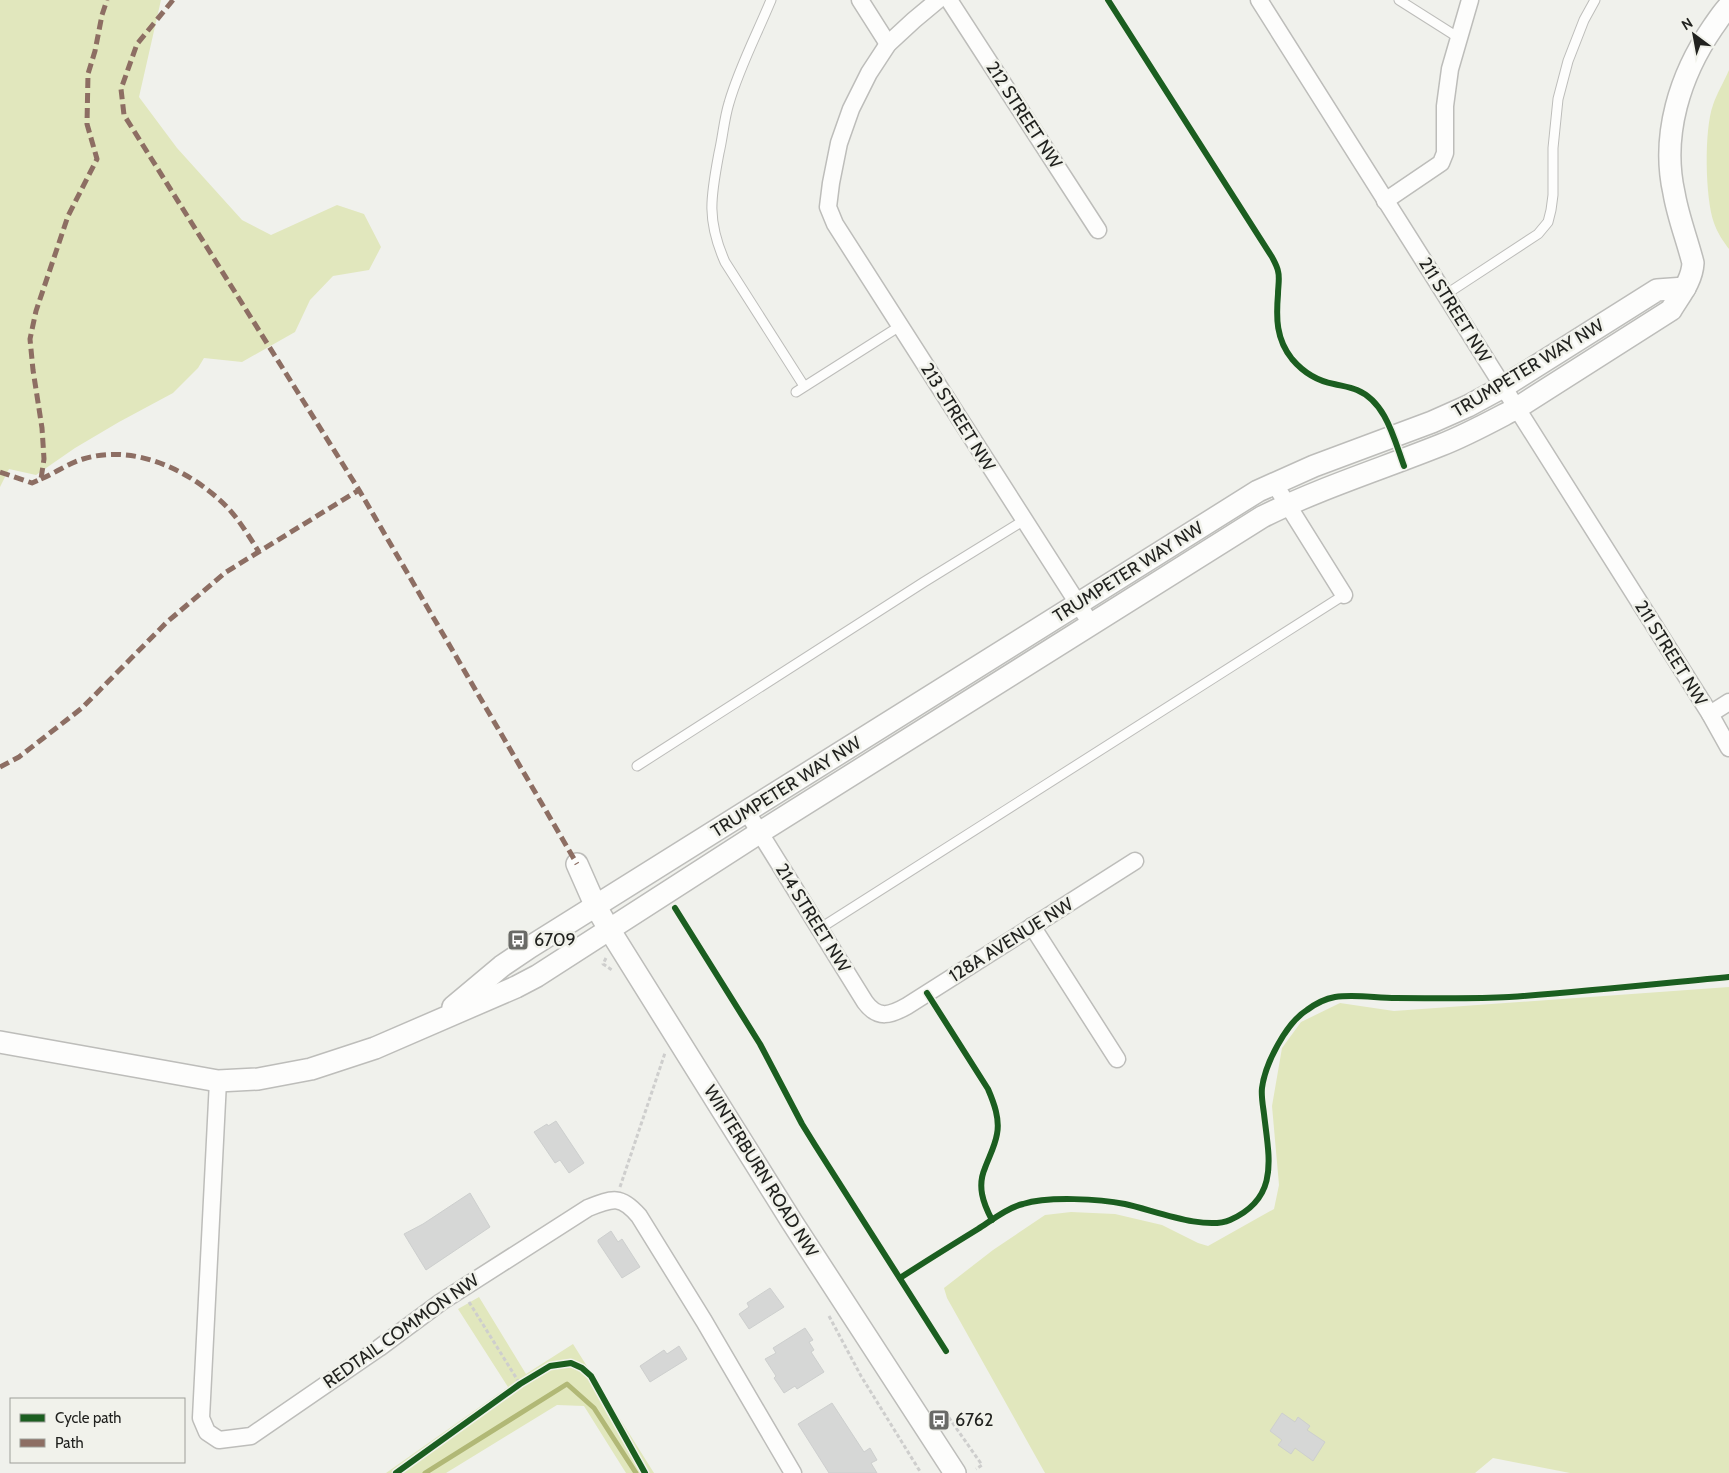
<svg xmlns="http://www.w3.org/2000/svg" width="1729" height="1473" font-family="Cabin,sans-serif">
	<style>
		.green { fill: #e1e7bd }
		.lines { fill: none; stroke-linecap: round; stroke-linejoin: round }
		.stream { stroke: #b1b876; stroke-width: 5 }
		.building { fill: #d6d7d6; stroke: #cdcfce }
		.service-casing { stroke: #bdbdba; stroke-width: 11 }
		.minor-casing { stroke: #bdbdba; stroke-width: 19 }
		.tertiary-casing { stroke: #bdbdba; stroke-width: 24 }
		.path { stroke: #cececd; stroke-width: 3; stroke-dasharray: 4 2.5; stroke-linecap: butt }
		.service { stroke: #fdfdfc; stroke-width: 9 }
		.minor { stroke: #fdfdfc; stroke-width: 16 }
		.tertiary { stroke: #fdfdfc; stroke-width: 21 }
		.quiet { stroke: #8d6e63; stroke-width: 5; stroke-dasharray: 10 5; stroke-linecap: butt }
		.cycleway-casing { stroke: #f1f2eb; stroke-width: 9 }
		.cycleway { stroke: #1b5e20; stroke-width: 6 }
		.labels { text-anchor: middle; stroke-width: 5; stroke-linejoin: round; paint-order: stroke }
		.street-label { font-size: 18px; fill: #21221f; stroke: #f1f2eb }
		.poi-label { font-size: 18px; fill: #21221f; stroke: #f1f2eb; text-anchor: start }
	</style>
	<rect width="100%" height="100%" fill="#f0f1ec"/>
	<g class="green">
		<path d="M0,0H161L139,97L177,148L242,220L271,235L337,205L364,214L381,247L369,270L333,276L310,300L295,332L242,362L204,358L198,368L173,393L119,422L75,448L36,475L9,469L0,487Z"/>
		<path d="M1729,70V249C1723,241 1717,232 1714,223C1705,198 1704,129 1713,105C1717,93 1724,82 1729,70Z"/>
		<path d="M1729,987V1473H1570L1493,1458L1475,1473H1045L947,1298L944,1288L993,1250L1045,1215L1071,1212L1115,1214L1162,1225L1198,1243L1208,1246L1274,1209L1279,1185L1272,1106L1282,1048L1301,1022L1340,1003L1394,1011Z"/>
		<path d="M479,1297L526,1374L573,1344L654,1473H626L584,1406L557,1405L446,1473H386L508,1387L458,1309Z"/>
	</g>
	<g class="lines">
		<path class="stream" d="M425,1473L567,1384L594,1408L636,1473"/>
	</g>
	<g class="building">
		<path d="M556,1121L584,1163L569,1173L560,1160L555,1163L534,1132L547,1124L548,1126Z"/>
		<path d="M470,1193L490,1227L426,1270L404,1234L423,1224Z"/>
		<path d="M611,1231L618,1242L622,1239L640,1267L622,1278L598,1242V1240Z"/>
		<path d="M770,1288L784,1307L749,1329L739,1314L749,1307L747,1303Z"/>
		<path d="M805,1328L813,1340L809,1342L814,1350L811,1352L824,1372L797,1389L795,1386L784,1393L774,1378L776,1376L765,1359L776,1353L773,1348Z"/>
		<path d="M679,1346L687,1359L650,1382L640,1366L664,1350L667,1354Z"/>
		<path d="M832,1403L864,1452L870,1448L877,1460L871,1463L877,1473H829L798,1424Z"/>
		<path d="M1282,1413L1295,1422L1298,1417L1310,1426L1307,1430L1325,1442L1313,1461L1295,1448L1291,1454L1278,1445L1282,1440L1270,1431Z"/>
	</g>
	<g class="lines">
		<g class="service-casing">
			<g id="service">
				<path d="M771,0C757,34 739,68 729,103C724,119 723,136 719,153C711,196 706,219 725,262L804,386"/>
				<path d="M1399,0L1459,38"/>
				<path d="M1445,295L1538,234L1548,222L1551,210L1553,195V148L1558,99L1568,61L1584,20L1595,0"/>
				<path d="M796,392L900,326"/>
				<path d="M637,766L924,582L1023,521"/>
				<path d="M819,929L1344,595"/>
			</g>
		</g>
		<g class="minor-casing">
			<g id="minor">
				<path d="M860,0L888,44"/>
				<path d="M938,0L914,20L888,44L869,73L851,109L839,143L831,183L828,207L835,224L1091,624"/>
				<path d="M949,0L1098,230"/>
				<path d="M1259,0L1710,714L1729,748"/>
				<path d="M1385,201L1441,163L1445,153V106L1450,69L1470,0"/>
				<path d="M1274,483L1344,595"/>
				<path d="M1710,714L1729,702"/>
				<path d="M747,812L865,1002C878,1020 891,1015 907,1006L1135,861"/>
				<path d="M1032,926L1117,1059"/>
				<path d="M218,1081L201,1418L207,1432L219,1440L251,1436L379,1348L441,1302L588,1208C613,1198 621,1195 639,1216L704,1321L793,1473"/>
			</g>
		</g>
		<g class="tertiary-casing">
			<g id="tertiary">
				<path d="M577,864L596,907L609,929L792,1222L955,1473"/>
				<path d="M453,1007L502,966L530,947L1258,491L1314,466L1432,422L1468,406L1503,387L1657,290L1685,288"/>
				<path d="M0,1042L218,1081L258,1079L311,1069L375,1048L516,987L537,976L759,833L1262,517C1320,488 1381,469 1441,445C1467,435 1492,421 1517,408L1671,310C1680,295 1692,281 1693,263C1687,239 1678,217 1674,193C1661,135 1680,75 1713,27C1718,20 1723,12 1729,6"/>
			</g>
		</g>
		<g class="path">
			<path d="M606,958L603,964L612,970"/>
			<path d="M620,1187L665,1053"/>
			<path d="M469,1302L520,1384"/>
			<path d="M829,1316L861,1376L921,1473"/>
			<path d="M945,1412L982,1465L976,1469"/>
		</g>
		<use href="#service" class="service"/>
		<use href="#minor" class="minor"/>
		<use href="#tertiary" class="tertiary"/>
		<g class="quiet">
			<path d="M173,0L137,44L121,89L124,115L359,490L577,864"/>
			<path d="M0,472L32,483L41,479L44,459L42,428L33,370L30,339L36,311L68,216L97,159L87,124L88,74L95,51L102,15L107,0"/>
			<path d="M41,479C55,473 69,463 83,459C135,443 192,471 228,508C240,521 250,538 259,552"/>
			<path d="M0,767L19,757L82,708L167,622L226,572L359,490"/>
		</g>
		<g class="cycleway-casing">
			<g id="cycleway">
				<path d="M1108,0L1272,257C1274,261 1277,266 1278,271C1280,278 1278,286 1278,294C1276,318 1276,339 1292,359C1303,372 1318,381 1334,384C1342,386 1350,387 1357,390C1386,402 1394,439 1404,466"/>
				<path d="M675,908L760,1044L802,1124L815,1145L946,1351"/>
				<path d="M927,993L988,1089C994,1103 1000,1119 997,1134C995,1146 989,1157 985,1168C977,1186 983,1203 992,1220"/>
				<path d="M900,1278C926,1261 952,1245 978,1229C992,1220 1007,1208 1023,1204C1048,1196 1100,1199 1125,1204C1153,1210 1205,1231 1230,1220C1280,1198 1269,1158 1264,1114C1263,1106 1261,1096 1262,1088C1265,1064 1286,1023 1307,1010C1315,1004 1324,999 1335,997C1355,994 1376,998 1396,998C1434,998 1472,999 1509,997C1582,992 1656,984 1729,977"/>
				<path d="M396,1473L520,1384L550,1366L571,1363L582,1368L591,1376L645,1473"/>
			</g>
		</g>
		<use href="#cycleway" class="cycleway"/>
	</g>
	<defs>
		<g id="bus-square" transform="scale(1.125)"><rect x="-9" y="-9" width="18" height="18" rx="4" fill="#696a67" stroke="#f1f2eb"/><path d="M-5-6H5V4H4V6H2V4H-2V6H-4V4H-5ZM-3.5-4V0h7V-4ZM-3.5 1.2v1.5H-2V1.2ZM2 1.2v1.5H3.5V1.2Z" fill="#fff"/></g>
	</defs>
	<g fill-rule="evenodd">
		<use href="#bus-square" x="518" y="940"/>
		<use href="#bus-square" x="939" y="1420"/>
	</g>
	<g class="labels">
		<g class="street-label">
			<text transform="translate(1024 115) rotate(57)" y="6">212 STREET NW</text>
			<text transform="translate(1455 310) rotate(58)" y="6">211 STREET NW</text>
			<text transform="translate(1528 368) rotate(-31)" y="6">TRUMPETER WAY NW</text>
			<text transform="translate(958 417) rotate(58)" y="6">213 STREET NW</text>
			<text transform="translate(1128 572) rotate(-32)" y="6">TRUMPETER WAY NW</text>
			<text transform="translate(1671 653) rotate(58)" y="6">211 STREET NW</text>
			<text transform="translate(786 787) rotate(-32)" y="6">TRUMPETER WAY NW</text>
			<text transform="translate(813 918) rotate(58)" y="6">214 STREET NW</text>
			<text transform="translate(1011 940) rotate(-32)" y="6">128A AVENUE NW</text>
			<text transform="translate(761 1171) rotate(58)" y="6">WINTERBURN ROAD NW</text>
			<text transform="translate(401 1331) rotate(-35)" y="6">REDTAIL COMMON NW</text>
		</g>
		<g class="poi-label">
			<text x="534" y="946">6709</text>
			<text x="955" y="1426">6762</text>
		</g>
	</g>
	<rect x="10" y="1398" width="175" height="65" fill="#f1f2eb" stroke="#9e9f99"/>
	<rect x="20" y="1414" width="25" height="8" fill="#1b5e20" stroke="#9e9f99"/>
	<text x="55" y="1423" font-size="15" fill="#21221f">Cycle path</text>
	<rect x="20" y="1439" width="25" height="8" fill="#8d6e63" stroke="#9e9f99"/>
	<text x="55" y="1448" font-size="15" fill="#21221f">Path</text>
	<g transform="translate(1694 35) rotate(328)" stroke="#f1f2eb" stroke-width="4" paint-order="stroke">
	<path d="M0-4L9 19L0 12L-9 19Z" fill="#21221f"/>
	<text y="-8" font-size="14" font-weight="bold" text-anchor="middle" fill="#21221f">N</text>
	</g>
</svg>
